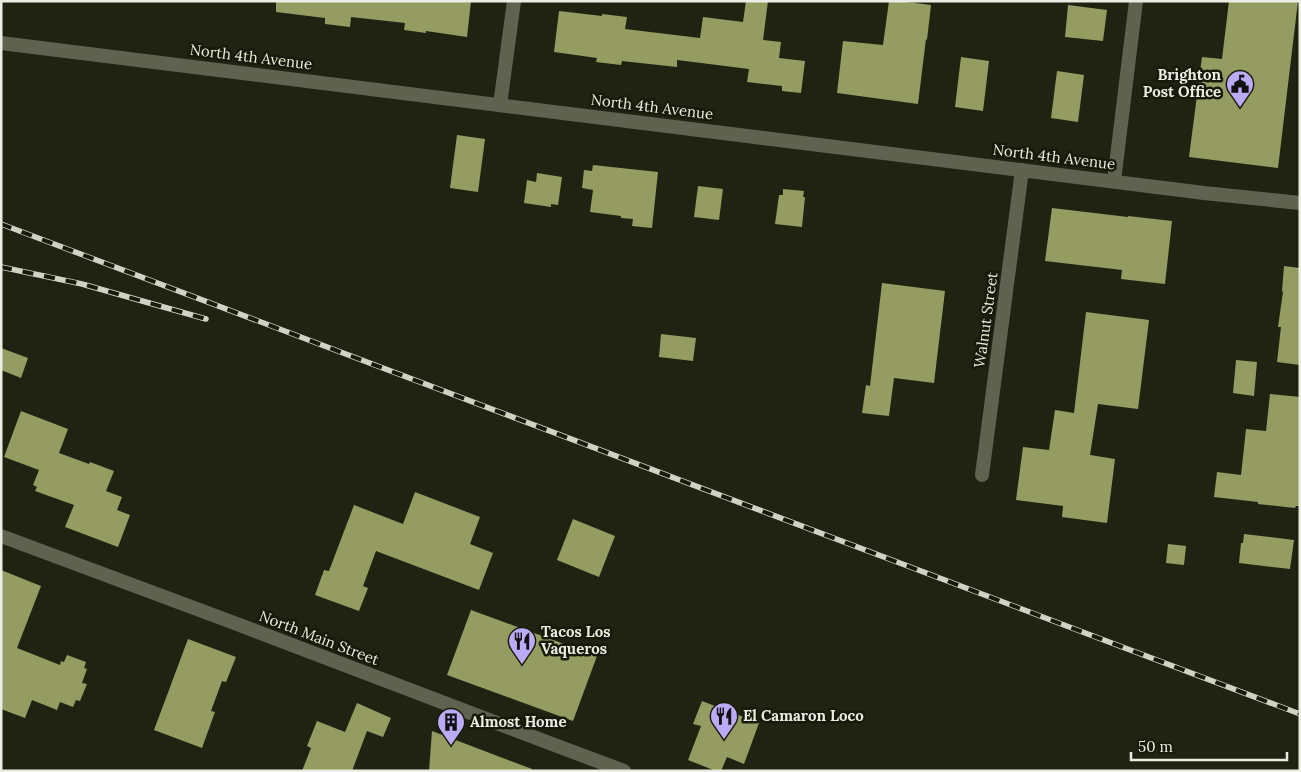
<svg xmlns="http://www.w3.org/2000/svg" width="1301" height="772" font-family="Lora,serif">
	<style>
		.building { fill: #959c62 }
		.lines { fill: none; stroke-linecap: round; stroke-linejoin: round }
		.minor { stroke: #5f624f; stroke-width: 14 }
		.tertiary { stroke: #5f624f; stroke-width: 14 }
		.rail-casing { stroke: #d0d2c6; stroke-width: 5.5 }
		.rail { stroke: #171909; stroke-width: 4; stroke-dasharray: 11; stroke-linecap: butt }
		.labels { text-anchor: middle; stroke-width: 5; stroke-linejoin: round; paint-order: stroke }
		.street-label { font-size: 15px; fill: #ebede2; stroke: #171909 }
		.poi-label { font-size: 15px; font-weight: bold; fill: #ebede2; stroke: #171909; text-anchor: start }
	</style>
	<rect width="100%" height="100%" fill="#212312"/>
	<g class="building">
		<path d="M276,1H471L467,37L426,31V33L404,30L405,23L351,17L350,27L325,24V18L276,12Z"/>
		<path d="M746,1H768L763,40L781,42L779,58L805,61L801,93L782,91V86L747,82L749,69L677,60V67L622,61L621,65L596,62L597,58L554,52L559,11L602,16V14L627,17L625,29L700,38L703,17L743,22Z"/>
		<path d="M889,1H899L931,5L927,40L926,39L918,104L837,93L843,41L883,45Z"/>
		<path d="M1229,1H1298L1278,168L1189,157L1202,57L1222,59Z"/>
		<path d="M1068,5L1107,10L1103,41L1065,37Z"/>
		<path d="M961,57L989,61L983,111L955,107Z"/>
		<path d="M1057,71L1084,75L1078,122L1051,118Z"/>
		<path d="M457,135L485,139L478,192L450,188Z"/>
		<path d="M593,165L658,172L652,228L632,226L633,219L621,218V216L590,212L593,190L582,188L584,170L592,171Z"/>
		<path d="M537,173L562,177L558,205L551,204V207L524,203L527,180L536,182Z"/>
		<path d="M698,186L723,189L719,220L694,217Z"/>
		<path d="M783,189L804,191L803,197H805L802,227L775,224L779,195H783Z"/>
		<path d="M1052,208L1128,217V216L1172,221L1165,284L1121,279L1122,270L1045,261Z"/>
		<path d="M1284,266L1300,268V365L1277,362L1281,327H1278L1283,292L1282,291Z"/>
		<path d="M882,283L945,291L934,383L894,378L889,416L862,413L866,385L870,386Z"/>
		<path d="M1086,312L1149,320L1138,409L1098,404L1090,455L1115,459L1107,523L1062,517L1063,506L1016,500L1023,447L1049,450L1055,410L1074,413Z"/>
		<path d="M661,334L696,338L693,361L659,357Z"/>
		<path d="M1,348L28,358L21,378L1,370Z"/>
		<path d="M1236,360L1257,362L1254,396L1233,393Z"/>
		<path d="M1270,394L1300,397V506H1296L1295,508L1258,504V502L1214,497L1217,472L1241,475L1246,429L1266,431Z"/>
		<path d="M21,411L68,429L59,453L89,464L90,462L114,471L106,491L122,497L117,510L130,515L118,547L65,527L74,505L35,491L37,487L33,485L39,470L4,457Z"/>
		<path d="M415,492L480,517L470,544L493,553L479,590L376,551L363,586L368,588L359,611L315,595L324,570L329,571L354,505L403,524Z"/>
		<path d="M573,519L615,536L599,577L557,560Z"/>
		<path d="M1244,534L1294,540L1290,569L1239,563L1241,543H1243Z"/>
		<path d="M1168,544L1186,546L1184,565L1166,563Z"/>
		<path d="M1,570L41,586L17,648L60,665L61,661L64,662L67,655L86,662L84,668L87,669L82,683L87,684L80,701L76,700L73,707L60,702L57,710L32,700L25,718L1,709Z"/>
		<path d="M471,610L597,656L573,721L447,675Z"/>
		<path d="M188,639L236,657L226,682L222,681L211,711L215,712L202,748L154,730Z"/>
		<path d="M702,701L759,723L744,764L727,757L721,771H716L688,760L701,726L693,724Z"/>
		<path d="M357,703L391,718L383,737L367,731L352,771H302L311,748L307,746L317,721L345,732Z"/>
		<path d="M432,731L532,769L531,771H429Z"/>
	</g>
	<g class="lines">
		<g class="minor">
			<path d="M500,105L514,1"/>
			<path d="M1114,181L1136,1"/>
			<path d="M982,475L1022,170"/>
		</g>
		<g class="tertiary">
			<path d="M1,43L1204,193L1300,203"/>
			<path d="M1,536L229,621L552,744L624,771"/>
		</g>
		<g class="rail-casing">
			<g id="rail">
				<path d="M1,224L1300,714"/>
				<path d="M1,267L82,284L206,319"/>
			</g>
		</g>
		<use href="#rail" class="rail"/>
	</g>
	<defs>
		<g id="civic-pin" transform="scale(1.4375)"><path d="M0 17L-7.5 6A9.5 9.5 0 1 1 7.5 6Z" fill="#bbaaf6" stroke="#171909"/><path d="M-.6-6.5H3V-4.5H.6V-3L4-1V1h2V6H-6V1h2V-1L-.6-3ZM-1.2 2.5V6h2.4V2.5Z" fill="#111"/></g>
		<g id="restaurant-pin" transform="scale(1.4375)"><path d="M0 17L-7.5 6A9.5 9.5 0 1 1 7.5 6Z" fill="#bbaaf6" stroke="#171909"/><path d="M-5-6h1v4h1v-4h1v4h1v-4h1v5L-1.5 .5V6h-2V.5L-5-1ZM5-6V6H3V1.5H1.5Q1.5-4 5-6Z" fill="#111"/></g>
		<g id="building-pin" transform="scale(1.4375)"><path d="M0 17L-7.5 6A9.5 9.5 0 1 1 7.5 6Z" fill="#bbaaf6" stroke="#171909"/><path d="M-4-6H4V6H1V3H-1V6H-4ZM-2.5-4.3h1.7v1.8h-1.7ZM.8-4.3h1.7v1.8H.8ZM-2.5-1h1.7V.8h-1.7ZM.8-1h1.7V.8H.8Z" fill="#111"/></g>
	</defs>
	<g fill-rule="evenodd">
		<use href="#civic-pin" x="1240" y="84"/>
		<use href="#restaurant-pin" x="522" y="641"/>
		<use href="#restaurant-pin" x="724" y="716"/>
		<use href="#building-pin" x="451" y="722"/>
	</g>
	<g class="labels">
		<g class="street-label">
			<text transform="translate(251 57) rotate(7)" y="5">North 4th Avenue</text>
			<text transform="translate(652 107) rotate(7)" y="5">North 4th Avenue</text>
			<text transform="translate(1054 157) rotate(7)" y="5">North 4th Avenue</text>
			<text transform="translate(986 320) rotate(-82)" y="5">Walnut Street</text>
			<text transform="translate(319 638) rotate(21)" y="5">North Main Street</text>
		</g>
		<g class="poi-label">
			<text x="1221" y="80" text-anchor="end">Brighton<tspan x="1221" dy="17">Post Office</tspan></text>
			<text x="541" y="637">Tacos Los<tspan x="541" dy="17">Vaqueros</tspan></text>
			<text x="743" y="721">El Camaron Loco</text>
			<text x="470" y="727">Almost Home</text>
		</g>
	</g>
	<rect width="1301" height="772" fill="none" stroke="#ebede2" stroke-width="5"/>
	<path d="M1131 752v8h156v-8" fill="none" stroke="#ebede2" stroke-width="2.5"/>
	<text x="1138" y="752" font-size="15" fill="#ebede2" stroke="#171909" stroke-width="4" paint-order="stroke">50 m</text>
</svg>
